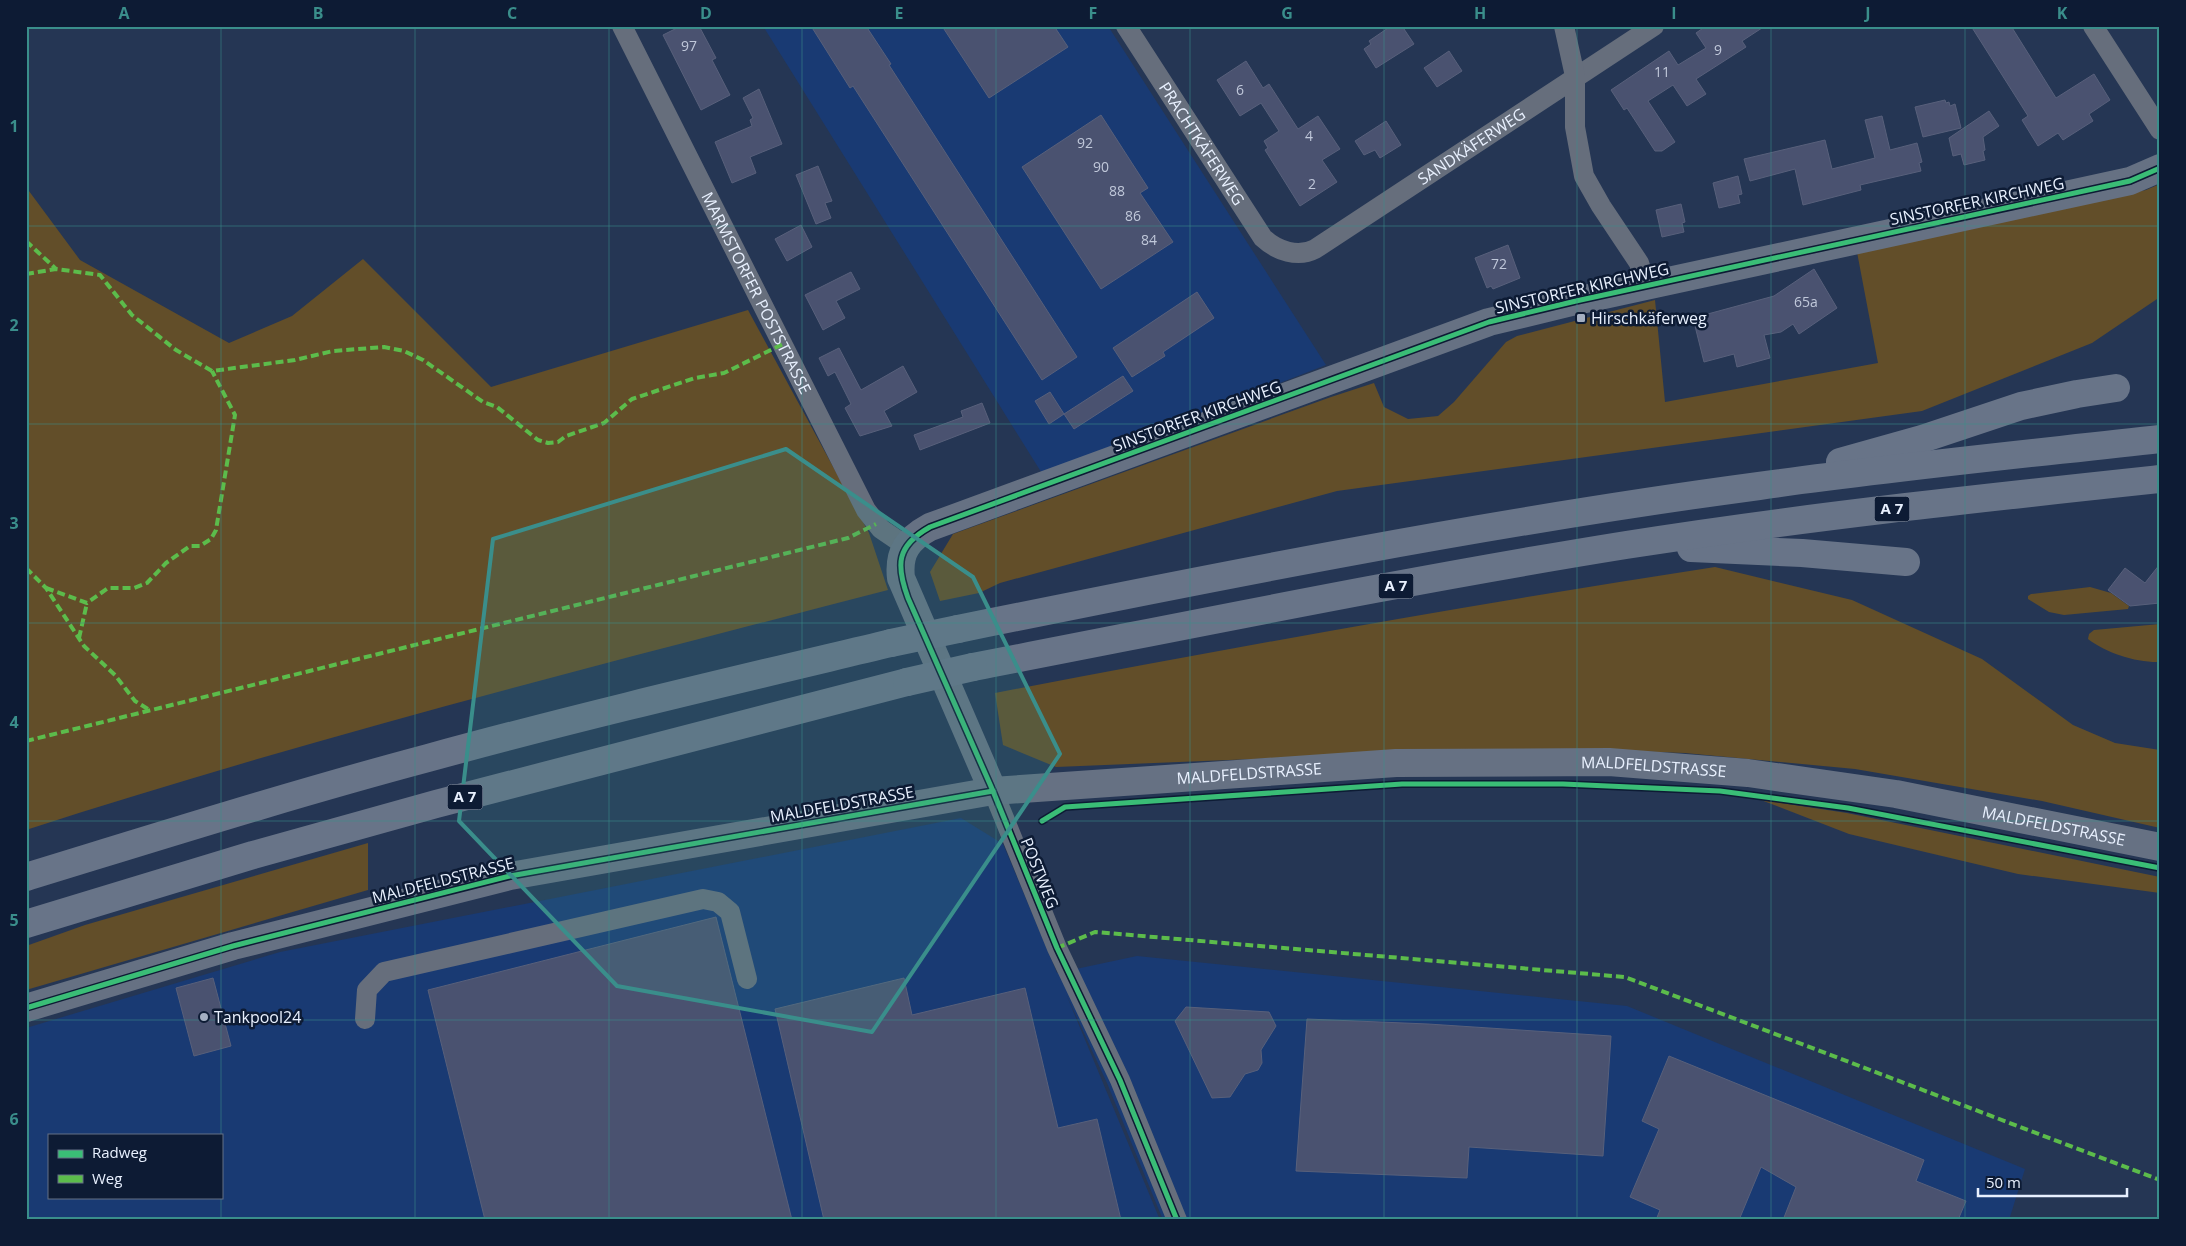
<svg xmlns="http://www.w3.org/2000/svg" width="2186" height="1246" font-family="'Open Sans',sans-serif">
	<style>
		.built { fill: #193a73; fill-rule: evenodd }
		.green { fill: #624e29 }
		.building { fill: #4a5270; stroke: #58607b }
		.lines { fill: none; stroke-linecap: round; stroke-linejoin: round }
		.street { stroke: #666e7c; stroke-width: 20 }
		.secondary { stroke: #667183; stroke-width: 28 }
		.highway { stroke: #687488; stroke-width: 28 }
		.highway-bridge { stroke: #687488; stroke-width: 28 }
		.quiet { stroke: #5cbc4b; stroke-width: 4; stroke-dasharray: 8 4; stroke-linecap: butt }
		.cycleway-casing { stroke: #0d1b34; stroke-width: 8 }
		.cycleway { stroke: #3abd76; stroke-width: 5 }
		.marked { fill: #3a8e8b; fill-opacity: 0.2; stroke: #3a8e8b; stroke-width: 4; stroke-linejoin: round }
		.grid { fill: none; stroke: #3a8e8b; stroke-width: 1; stroke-opacity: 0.55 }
		.poi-dot { fill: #a4afc2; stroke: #0d1b34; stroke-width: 2 }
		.labels { text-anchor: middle; stroke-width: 5; stroke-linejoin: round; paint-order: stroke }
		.number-label { font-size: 14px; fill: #c0c8da }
		.shield { fill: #0d1b34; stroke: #a6b0c1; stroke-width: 1 }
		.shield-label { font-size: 15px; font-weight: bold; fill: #e8f0fe }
		.street-label { font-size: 16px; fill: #e8f0fe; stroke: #0d1b34 }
		.poi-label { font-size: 16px; fill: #e8f0fe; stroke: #0d1b34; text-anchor: start }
		.neatline { fill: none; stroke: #3a8e8b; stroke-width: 2 }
		.grid-label { font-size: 16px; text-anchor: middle; font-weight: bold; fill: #3a8e8b }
	</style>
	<rect width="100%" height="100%" fill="#253654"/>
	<g class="built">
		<path d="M763,26H1108L1326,365L1043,475Z"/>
		<path d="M961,818L1003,844L1057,973L1137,956L1627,1006L2025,1169L2009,1220H1163L1107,1083L1066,994L1160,1220H26V1028L280,952ZM49,1135H221V1197H49Z"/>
	</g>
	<g class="green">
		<path d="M2160,184V297L2092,343L1922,411L1337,491L1000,583L979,593L940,601L930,572L953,534L1331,397L1374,383L1384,407L1408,419L1438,416L1454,402L1506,342L1517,336L1655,300L1665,402L1878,363L1857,252L2146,190Z"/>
		<path d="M26,187L80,260L229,343L292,316L363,259L491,387L748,310L869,533L888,590C599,665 310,738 26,830Z"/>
		<path d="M1715,567L1852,600L1982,659L2073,725L2115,743L2160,750V828L2042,801L1855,769L1685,753L1605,750L1399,753L1056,767L1003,745L995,693C1234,647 1474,604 1715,567Z"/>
		<path d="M2090,587L2111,593L2129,606L2128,609L2064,615L2049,612L2028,599V596L2031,594Z"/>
		<path d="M2160,624V662C2137,663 2106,653 2088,639L2089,634L2094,630Z"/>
		<path d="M1761,800L1847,813L2160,877V893L2018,874L1849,834Z"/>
		<path d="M368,843V890L26,990V946L85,925Z"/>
	</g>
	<g class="building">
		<path d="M681,26H699L716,58L712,60L730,95L701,110L663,35Z"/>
		<path d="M811,26H866L891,64L889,65L1077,357L1042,380L853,86L850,88Z"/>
		<path d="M942,26H1054L1068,47L989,98Z"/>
		<path d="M1391,26H1402L1414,44L1376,68L1364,49L1371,44L1369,41Z"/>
		<path d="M1706,26H1765L1742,41L1746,47L1696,79L1706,94L1687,106L1673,85L1648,101L1675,142L1662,151H1655L1627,108L1624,110L1611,90L1669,51L1678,65L1706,48L1696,33Z"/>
		<path d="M1971,26H2011L2056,98L2094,74L2110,100L2089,114L2093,121L2063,140L2058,133L2038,146L2022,120L2028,116Z"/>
		<path d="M1449,51L1462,71L1437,87L1424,68Z"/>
		<path d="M1246,61L1263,88L1269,84L1298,129L1318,116L1340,149L1322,160L1337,182L1300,206L1265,150L1268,148L1264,141L1279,131L1261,103L1240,116L1217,80Z"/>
		<path d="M759,89L782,144L750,157L756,173L732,183L715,142L752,126L750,120L753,118L743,98Z"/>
		<path d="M1945,100L1946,103L1949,102L1950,106L1955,104L1961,128L1923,137L1915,107Z"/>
		<path d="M1989,111L1999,126L1983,137L1985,150L1983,151L1985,160L1964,165L1961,154L1953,156L1949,138Z"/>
		<path d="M1101,115L1148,188L1140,193L1173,242L1101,289L1022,167Z"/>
		<path d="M1882,116L1890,150L1917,143L1922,162L1919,163L1921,171L1860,185L1861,190L1803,205L1795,169L1750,181L1744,159L1825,140L1832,169L1875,158L1865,120Z"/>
		<path d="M1386,121L1401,145L1380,158L1375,150L1364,155L1355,141Z"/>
		<path d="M818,166L832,201L825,203L831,218L816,224L796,175Z"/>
		<path d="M1738,176L1742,194L1738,195L1740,203L1719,208L1713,183Z"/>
		<path d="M1681,204L1685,222L1682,223L1684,232L1662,237L1656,210Z"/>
		<path d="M801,225L812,247L787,261L775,239Z"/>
		<path d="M1508,245L1520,278L1493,289L1491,286L1487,288L1475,258Z"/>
		<path d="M1814,269L1837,308L1799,334L1793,324L1781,332L1764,335L1770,358L1737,367L1734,354L1704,362L1693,318L1774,296Z"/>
		<path d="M851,272L860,289L836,301L845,318L823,330L805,295Z"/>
		<path d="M1197,292L1214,318L1163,352L1165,356L1132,377L1113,348Z"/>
		<path d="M839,348L861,390L903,366L917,392L884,411L892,426L860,436L845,408L851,404L835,372L828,376L819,358Z"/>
		<path d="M1123,376L1133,391L1074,429L1064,414Z"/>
		<path d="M1050,392L1064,414L1049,424L1035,401Z"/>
		<path d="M982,403L990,423L920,450L914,435L963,417L961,411Z"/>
		<path d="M2160,564V603L2130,606L2108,590L2125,568L2145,583Z"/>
		<path d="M716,917L792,1220H485L428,990Z"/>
		<path d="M213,978L231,1046L194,1056L176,988Z"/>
		<path d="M904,978L912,1015L1025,988L1058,1128L1097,1119L1121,1220H824L775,1009Z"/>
		<path d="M1186,1007L1269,1012L1276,1026L1261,1050L1262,1063L1258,1070L1245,1074L1230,1097L1212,1098L1175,1021Z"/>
		<path d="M1307,1019L1428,1024L1611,1036L1603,1156L1469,1147L1467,1178L1296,1171Z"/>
		<path d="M1669,1056L1924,1160L1916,1181L1966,1201L1958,1220H1783L1796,1187L1761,1167L1739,1220H1656L1660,1210L1630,1197L1659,1129L1642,1121Z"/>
	</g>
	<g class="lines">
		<g class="street">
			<path id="s1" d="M622,26L866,510L881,529L906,546"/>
			<path id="s2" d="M1126,26L1263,238C1277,251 1298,258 1315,249L1654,26"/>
			<path d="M1564,26L1575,76V127L1584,176L1601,206L1639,263L1646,286"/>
			<path d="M2093,26L2160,130"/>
			<path d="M993,791L1057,948L1120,1080L1177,1220"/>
			<path d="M365,1019L367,990L384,972L703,899L718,902L730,912L747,979"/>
		</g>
		<g class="secondary">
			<path d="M993,791L901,578C898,552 908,539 930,527L1489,322L1576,301L2130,181L2160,168"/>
			<path id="s3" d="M26,1008L233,946L510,876L993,791L1396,763L1609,762L1748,773L1896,794L2160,847"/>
		</g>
		<g class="highway">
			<path d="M1840,462L1922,439L2021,406L2077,394L2116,388"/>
			<path d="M1691,548L1802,553L1906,562"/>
			<path d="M958,629C1223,575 1490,522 1759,486C1892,467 2026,454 2160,439"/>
			<path d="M973,667C1191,625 1408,580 1626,545C1803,517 1982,498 2160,479"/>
			<path d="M26,877C160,836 293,794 428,758C581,716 736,680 891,643"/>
			<path d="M26,924L253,855L436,804L907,682"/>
		</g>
		<g class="highway-bridge">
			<path d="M891,643L958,629"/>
			<path d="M907,682L973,667"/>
		</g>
		<g class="quiet">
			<path d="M26,241L56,269"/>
			<path d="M26,274L56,269L100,275L132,315L176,350L212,371L295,360L333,351L384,347L404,351L423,360L483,402L497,407L538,440L548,443L558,442L566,436L604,423L632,399L695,378L724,373L783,344"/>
			<path d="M26,568L46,588L84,646L115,675L135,701L151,711"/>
			<path d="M46,588L87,603L108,588H134L147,583L166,563L190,546H200L211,539L216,530L235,415L212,371"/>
			<path d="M79,638L87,603"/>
			<path d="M26,741L848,538L876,524"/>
			<path d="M1057,948L1095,932L1625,977L2160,1180"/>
		</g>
		<g class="cycleway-casing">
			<g id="cycleway">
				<path d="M1042,821L1065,807L1402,784H1563L1720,791L1848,808L2160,868"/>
				<path d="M26,1008L233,946L510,876L993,791"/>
				<path d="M1177,1220L1120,1080L1057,948L993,791L908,598C896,565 896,546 930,527L1489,322L1576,301L2130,181L2160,168"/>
			</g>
		</g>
		<use href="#cycleway" class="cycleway"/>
	</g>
	<path class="marked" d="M786,449L973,577L1060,754L872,1032L617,986L459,821L493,539Z"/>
	<path class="grid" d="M221,26V1135M415,26V1220M609,26V1220M802,26V1220M996,26V1220M1190,26V1220M1384,26V1220M1577,26V1220M1771,26V1220M1965,26V1220M26,226H2160M26,424H2160M26,623H2160M26,821H2160M26,1020H2160M221,1197V1220"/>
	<g class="poi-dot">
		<rect x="1576" y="313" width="10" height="10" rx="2.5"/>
		<circle cx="204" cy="1017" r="5"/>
	</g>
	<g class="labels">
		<g class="number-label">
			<text x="689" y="51">97</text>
			<text x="1718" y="55">9</text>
			<text x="1662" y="77">11</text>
			<text x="1240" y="95">6</text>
			<text x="1309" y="141">4</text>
			<text x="1085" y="148">92</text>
			<text x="1101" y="172">90</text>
			<text x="1312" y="189">2</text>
			<text x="1117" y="196">88</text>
			<text x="1133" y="221">86</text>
			<text x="1149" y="245">84</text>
			<text x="1499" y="269">72</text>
			<text x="1806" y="307">65a</text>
		</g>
		<g class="shield">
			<rect x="1874.5" y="496.5" width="35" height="25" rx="4"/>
			<rect x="1378.5" y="573.5" width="35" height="25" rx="4"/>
			<rect x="447.5" y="784.5" width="35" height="25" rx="4"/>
		</g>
		<g class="shield-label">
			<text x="1892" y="514">A 7</text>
			<text x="1396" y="591">A 7</text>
			<text x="465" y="802">A 7</text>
		</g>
		<g class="street-label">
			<text dy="6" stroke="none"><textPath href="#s2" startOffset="140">PRACHTKÄFERWEG</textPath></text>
			<text dy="6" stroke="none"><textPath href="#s2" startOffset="496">SANDKÄFERWEG</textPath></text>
			<text transform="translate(1977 201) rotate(-12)" y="6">SINSTORFER KIRCHWEG</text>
			<text transform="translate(1582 288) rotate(-13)" y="6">SINSTORFER KIRCHWEG</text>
			<text dy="6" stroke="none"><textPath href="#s1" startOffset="299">MARMSTORFER POSTSTRASSE</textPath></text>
			<text transform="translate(1197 416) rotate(-20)" y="6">SINSTORFER KIRCHWEG</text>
			<text dy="6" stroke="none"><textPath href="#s3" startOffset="1654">MALDFELDSTRASSE</textPath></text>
			<text dy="6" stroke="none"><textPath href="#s3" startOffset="1249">MALDFELDSTRASSE</textPath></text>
			<text transform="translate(842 804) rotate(-10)" y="6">MALDFELDSTRASSE</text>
			<text dy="6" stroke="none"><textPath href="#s3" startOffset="2059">MALDFELDSTRASSE</textPath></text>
			<text transform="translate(1040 873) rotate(68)" y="6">POSTWEG</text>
			<text transform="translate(443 880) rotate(-14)" y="6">MALDFELDSTRASSE</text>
		</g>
		<g class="poi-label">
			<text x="1591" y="324">Hirschkäferweg</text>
			<text x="214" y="1023">Tankpool24</text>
		</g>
	</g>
	<rect width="2186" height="1246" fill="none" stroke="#0d1b34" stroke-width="55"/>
	<rect x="48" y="1134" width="175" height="65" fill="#0d1b34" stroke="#657085"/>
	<rect x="58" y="1150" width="25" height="8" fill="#3abd76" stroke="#657085"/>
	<text x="92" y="1158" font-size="15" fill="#e8f0fe">Radweg</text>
	<rect x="58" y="1175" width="25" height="8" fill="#5cbc4b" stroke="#657085"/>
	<text x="92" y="1184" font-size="15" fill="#e8f0fe">Weg</text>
	<path d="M1978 1188v8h149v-8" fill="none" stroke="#e8f0fe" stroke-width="2.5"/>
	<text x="1986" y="1188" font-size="15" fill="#e8f0fe" stroke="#0d1b34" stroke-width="4" paint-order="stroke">50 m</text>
	<rect x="28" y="28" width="2130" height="1190" class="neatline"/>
	<g class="grid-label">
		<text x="124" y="19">A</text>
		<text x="318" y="19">B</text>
		<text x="512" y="19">C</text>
		<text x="706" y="19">D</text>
		<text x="899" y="19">E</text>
		<text x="1093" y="19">F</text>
		<text x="1287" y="19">G</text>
		<text x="1480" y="19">H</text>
		<text x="1674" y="19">I</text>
		<text x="1868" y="19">J</text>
		<text x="2062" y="19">K</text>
		<text x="14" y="132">1</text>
		<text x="14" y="331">2</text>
		<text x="14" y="529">3</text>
		<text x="14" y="728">4</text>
		<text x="14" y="926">5</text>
		<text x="14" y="1125">6</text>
	</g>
</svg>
